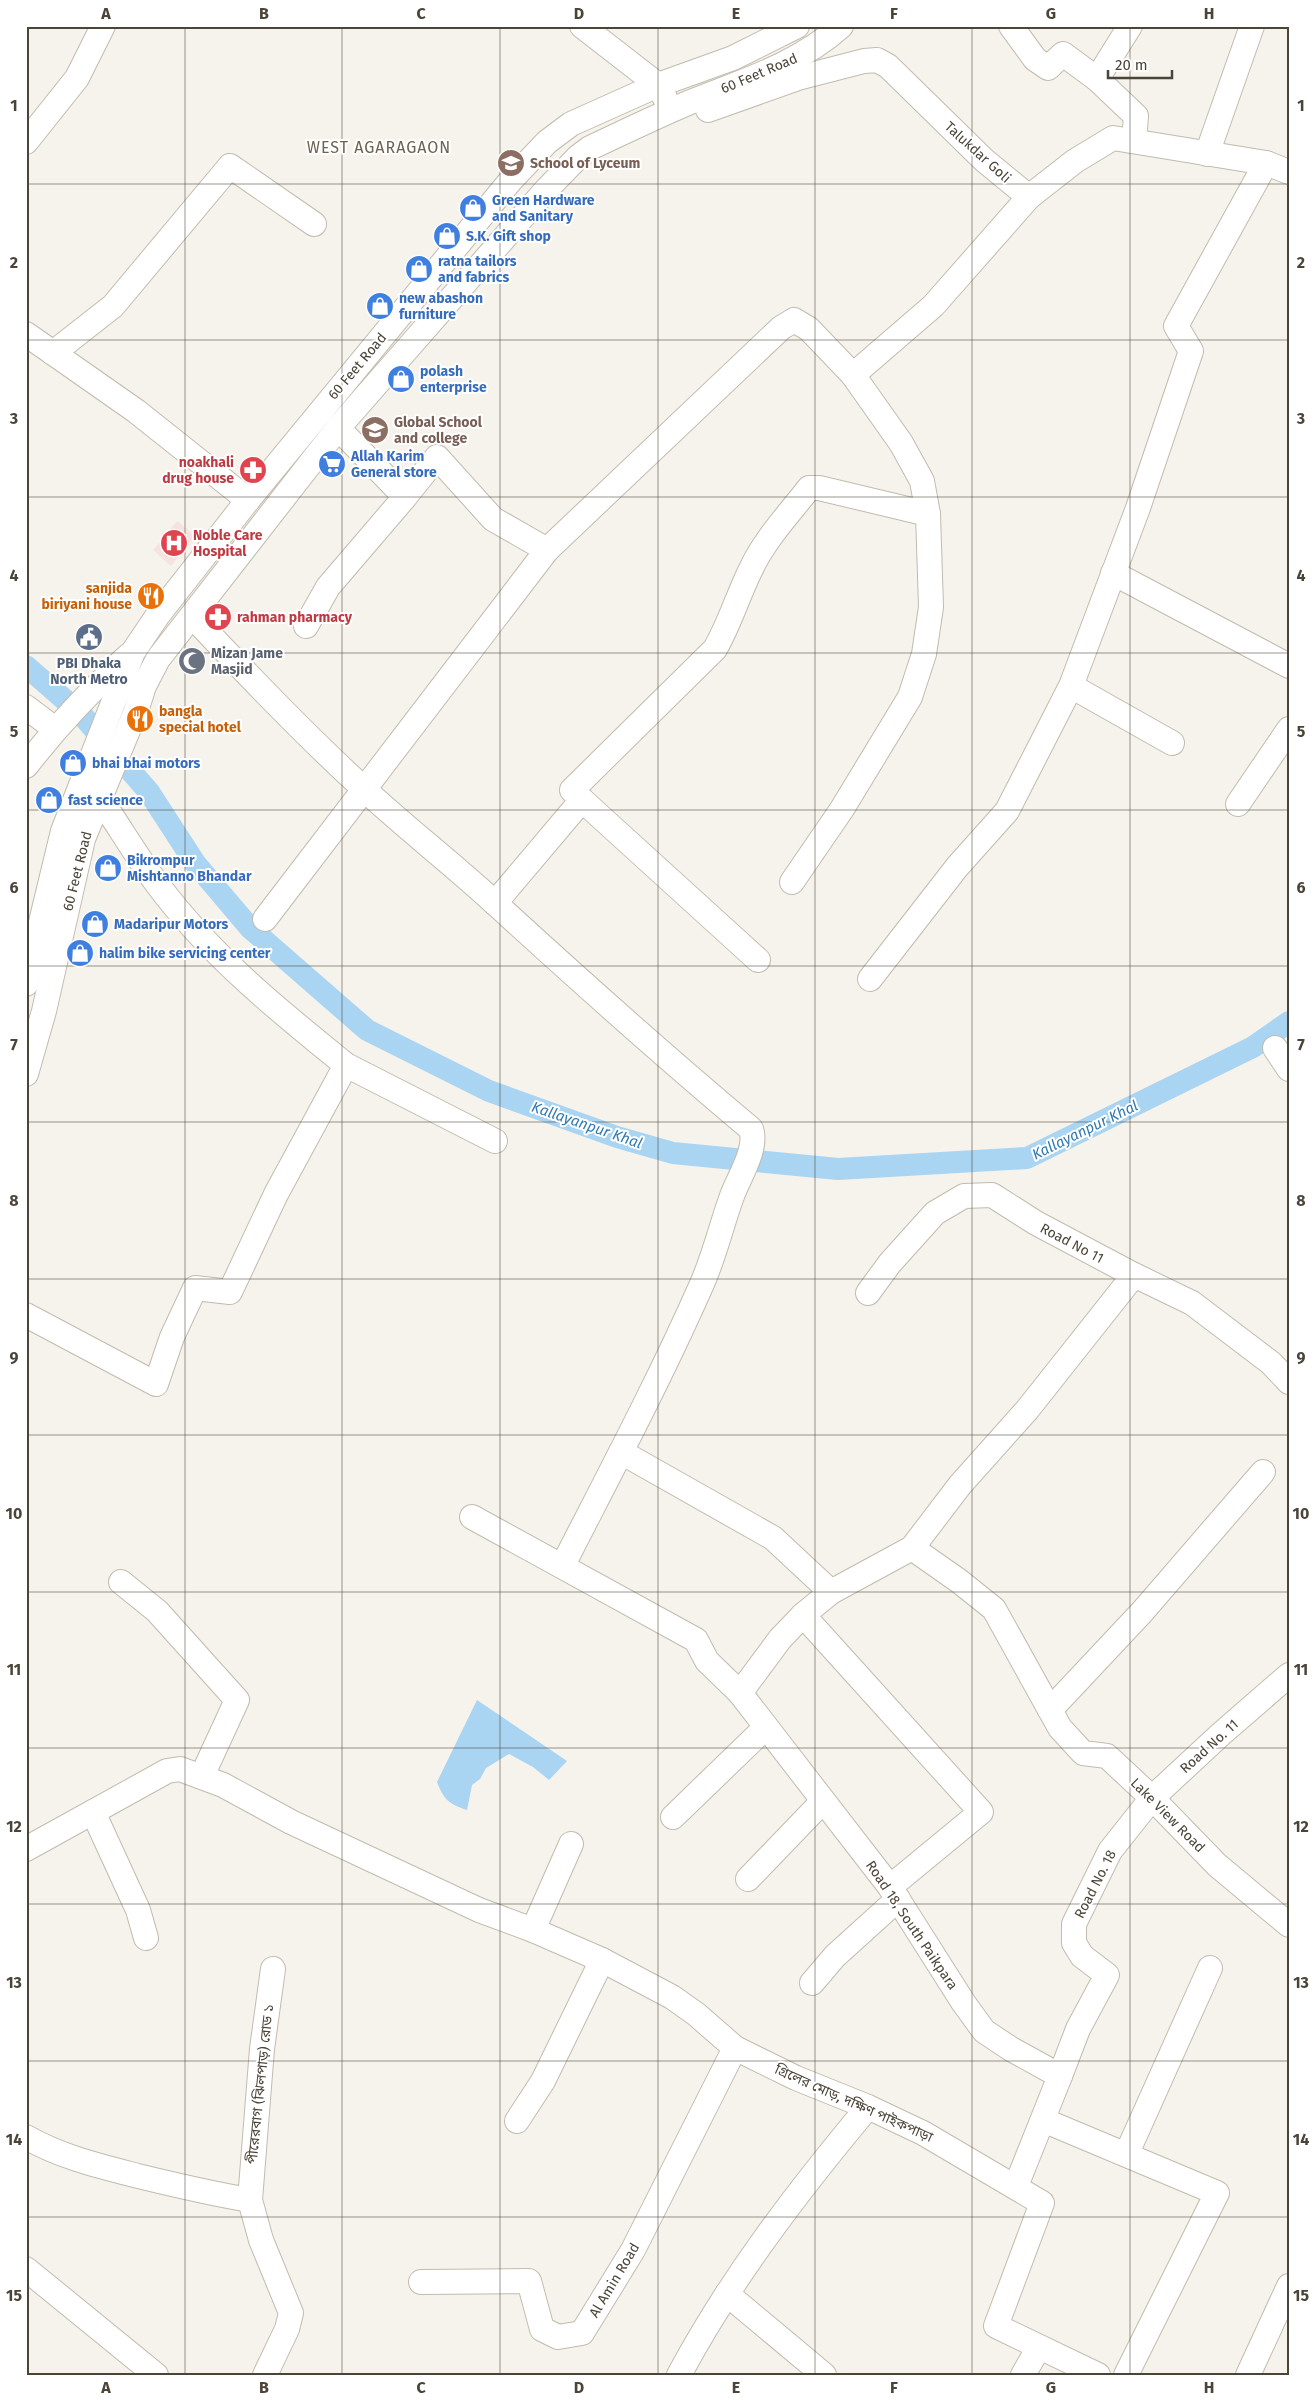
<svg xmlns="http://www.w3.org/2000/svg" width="1315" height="2401" font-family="'Fira Sans','Noto Sans Bengali',sans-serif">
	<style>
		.medical { fill: #f6e3e0 }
		.water { fill: #a9d4f2 }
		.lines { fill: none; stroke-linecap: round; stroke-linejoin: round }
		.canal { stroke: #a9d4f2; stroke-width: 22 }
		.minor-casing { stroke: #c2bbae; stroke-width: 26 }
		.minor { stroke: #fff; stroke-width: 24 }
		.grid { fill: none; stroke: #4b4439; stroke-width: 1; stroke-opacity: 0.55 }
		.labels { text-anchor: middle; stroke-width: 4; stroke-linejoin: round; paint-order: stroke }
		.street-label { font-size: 14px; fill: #4b4439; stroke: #fff }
		.education-label { font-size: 14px; font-weight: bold; fill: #785e54; stroke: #fff; text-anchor: start }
		.shop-label { font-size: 14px; font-weight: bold; fill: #366cbe; stroke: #fff; text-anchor: start }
		.health-label { font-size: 14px; font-weight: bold; fill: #be3a42; stroke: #fff; text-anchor: start }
		.food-label { font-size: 14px; font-weight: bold; fill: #c56008; stroke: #fff; text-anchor: end }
		.worship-label { font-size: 14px; font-weight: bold; fill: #5b616d; stroke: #fff; text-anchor: start }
		.service-label { font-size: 14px; font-weight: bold; fill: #4e5e75; stroke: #fff }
		.water-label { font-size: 15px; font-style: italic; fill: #2e7ab2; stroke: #fff }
		.quarter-label { font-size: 16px; letter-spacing: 1px; fill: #6e6250; stroke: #fff }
		.neatline { fill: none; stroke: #4b4439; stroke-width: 2 }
		.grid-label { font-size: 16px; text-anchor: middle; font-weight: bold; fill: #4b4439 }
	</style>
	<rect width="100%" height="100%" fill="#f6f3ec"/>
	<path class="medical" d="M177,521L195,536L171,566L153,550Z"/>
	<path class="water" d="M477,1700L567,1761L549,1780L533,1767L509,1754L486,1768L480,1779L472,1785L467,1810C449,1804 444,1800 437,1782Z"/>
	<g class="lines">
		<path class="canal" d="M26,666L81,714L149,792L195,863L250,928L367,1030L489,1091L617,1137L673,1153L838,1169L1027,1158L1253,1047L1289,1022"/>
		<g class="minor-casing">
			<g id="minor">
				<path d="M582,26L658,85L665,98"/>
				<path d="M1011,26L1035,59L1048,68L1063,54L1097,79L1136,116L1134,141"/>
				<path d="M1097,79L1130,26"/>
				<path d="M708,110L798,78L864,61L877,60L888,66L984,160L1029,197L1075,161L1113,138L1266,163L1289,172"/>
				<path d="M26,142L77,78L103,26"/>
				<path d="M1207,154L1252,26"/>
				<path d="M26,334L136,411L248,500"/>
				<path d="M53,353L113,306L230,166L314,224"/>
				<path d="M338,428L405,497L437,457L493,519L547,550"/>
				<path d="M1113,573L1289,666"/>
				<path d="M192,616C248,675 304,734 364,789C407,829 454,865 496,904C580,981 664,1056 751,1129C758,1148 739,1177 732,1196C721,1226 714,1258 701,1286C659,1381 610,1473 563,1565"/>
				<path d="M306,626L328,587L405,497"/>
				<path d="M26,707L55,729"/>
				<path d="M26,766C57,726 91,690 128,656"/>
				<path d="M582,800L572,790L715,649C730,623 738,595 751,569C765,539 789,514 809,488H819L928,514"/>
				<path d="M1238,804L1289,729"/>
				<path d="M792,882L842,809L910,697L924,654L931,607L928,514L922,481L901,443L853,375"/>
				<path d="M495,903L582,800L758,960"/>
				<path d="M265,919L547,550L781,328L794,320L809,329L853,375L933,306L1029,197"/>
				<path d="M870,979L957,867L1007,811L1071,686L1172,743L1071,686L1138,508L1191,351L1176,326L1266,163"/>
				<path d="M26,984L63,831L133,652L158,615L248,500L511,180L547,142L571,124L658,85L733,58L797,26"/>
				<path d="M1275,1048L1289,1069"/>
				<path d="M346,1065L495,1141"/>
				<path d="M26,1074L44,1011L83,839L136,711L144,686L158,659L338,428L547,189L578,157L590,148C622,133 655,117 688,103C740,82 798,65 841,26"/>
				<path d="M868,1293L890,1263L935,1213L964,1196L992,1195L1036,1223L1134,1275L1192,1303L1271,1363L1289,1382"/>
				<path d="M26,1315L156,1384L172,1337L195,1288L230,1292L276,1194L346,1065C279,1011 210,955 158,885C137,857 119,826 99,797"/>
				<path d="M621,1452L773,1538L831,1592"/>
				<path d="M472,1517L696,1640L707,1661L740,1693L890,1887L963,2002L984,2031L1011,2049L1060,2076L1016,2186"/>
				<path d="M912,1548L959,1581L994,1609L1060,1728L1083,1753L1107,1756L1152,1798L1217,1865L1289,1925"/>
				<path d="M121,1582L157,1611L237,1700L202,1776"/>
				<path d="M803,1615L981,1812L890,1887"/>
				<path d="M740,1693L780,1639L803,1615L831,1592L912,1548L960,1485L1027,1410L1134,1275"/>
				<path d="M1050,1710L1142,1612L1263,1472"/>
				<path d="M93,1812L138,1910L146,1938"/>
				<path d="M673,1817L766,1727"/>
				<path d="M26,1849L167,1771L180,1769L223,1785L291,1822L479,1910L533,1930L602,1960L672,1997L696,2014L735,2048L796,2078L868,2107L923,2133L1042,2203L996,2326L1098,2375"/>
				<path d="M748,1879L823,1801"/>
				<path d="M533,1930L571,1844"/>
				<path d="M812,1983L835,1956L898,1899"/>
				<path d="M1060,2076L1078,2029L1107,1975L1082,1956L1074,1943V1924L1110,1851L1152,1798L1221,1734L1289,1675"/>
				<path d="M1043,2120L1217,2193L1126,2375"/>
				<path d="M517,2121L543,2081L602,1960"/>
				<path d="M26,2137C61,2157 99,2166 138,2176C175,2185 212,2194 250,2200"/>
				<path d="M1127,2153L1210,1968"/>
				<path d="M26,2269L156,2375"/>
				<path d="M421,2282L529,2281L542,2329L558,2337L582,2333L633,2250L735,2048"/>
				<path d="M727,2294L824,2375"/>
				<path d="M265,2375L287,2329L291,2313L261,2240L250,2200L262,2049L273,1969"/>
				<path d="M679,2375C731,2278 798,2191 868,2107"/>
				<path d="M1023,2375L1039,2347"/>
				<path d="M1248,2375L1289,2286"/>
			</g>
		</g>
		<use href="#minor" class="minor"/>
	</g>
	<path class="grid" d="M185,26V2375M342,26V2375M500,26V2375M658,26V2375M815,26V2375M972,26V2375M1130,26V2375M26,184H1289M26,340H1289M26,497H1289M26,653H1289M26,810H1289M26,966H1289M26,1122H1289M26,1279H1289M26,1435H1289M26,1592H1289M26,1748H1289M26,1904H1289M26,2061H1289M26,2217H1289"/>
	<defs>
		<g id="school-disc" transform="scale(1.4375)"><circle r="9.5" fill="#8d6e63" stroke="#fff"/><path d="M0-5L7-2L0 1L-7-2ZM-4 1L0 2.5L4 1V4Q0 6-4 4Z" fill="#fff"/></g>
		<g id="shop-disc" transform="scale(1.4375)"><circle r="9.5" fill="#3f7fe0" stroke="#fff"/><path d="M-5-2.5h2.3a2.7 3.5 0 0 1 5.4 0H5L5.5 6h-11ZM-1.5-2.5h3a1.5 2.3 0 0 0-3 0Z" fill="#fff"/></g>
		<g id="supermarket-disc" transform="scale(1.4375)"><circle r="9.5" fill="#3f7fe0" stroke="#fff"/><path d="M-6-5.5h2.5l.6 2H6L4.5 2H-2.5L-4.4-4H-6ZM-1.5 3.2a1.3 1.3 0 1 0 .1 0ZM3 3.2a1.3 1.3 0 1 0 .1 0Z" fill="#fff"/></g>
		<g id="pharmacy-disc" transform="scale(1.4375)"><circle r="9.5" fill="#e0444e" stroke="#fff"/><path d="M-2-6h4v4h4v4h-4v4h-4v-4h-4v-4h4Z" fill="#fff"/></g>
		<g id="hospital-disc" transform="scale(1.4375)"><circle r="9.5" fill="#e0444e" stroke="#fff"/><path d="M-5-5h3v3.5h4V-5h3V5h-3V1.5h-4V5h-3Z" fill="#fff"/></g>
		<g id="restaurant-disc" transform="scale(1.4375)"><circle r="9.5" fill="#e8710a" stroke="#fff"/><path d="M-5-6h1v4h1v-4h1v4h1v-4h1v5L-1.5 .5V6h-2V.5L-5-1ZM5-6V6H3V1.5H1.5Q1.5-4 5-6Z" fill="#fff"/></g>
		<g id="civic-disc" transform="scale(1.4375)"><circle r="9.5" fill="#5c6f8a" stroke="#fff"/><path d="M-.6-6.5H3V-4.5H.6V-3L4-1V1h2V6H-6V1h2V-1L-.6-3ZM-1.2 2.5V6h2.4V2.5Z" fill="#fff"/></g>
		<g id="mosque-disc" transform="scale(1.4375)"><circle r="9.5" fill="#6b7280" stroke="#fff"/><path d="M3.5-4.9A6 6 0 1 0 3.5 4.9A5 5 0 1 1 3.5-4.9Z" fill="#fff"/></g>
	</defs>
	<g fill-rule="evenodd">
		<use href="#school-disc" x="511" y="163"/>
		<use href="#shop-disc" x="473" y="208"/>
		<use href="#shop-disc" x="447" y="236"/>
		<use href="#shop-disc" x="419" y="269"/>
		<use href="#shop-disc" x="380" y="306"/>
		<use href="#shop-disc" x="401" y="379"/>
		<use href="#school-disc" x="375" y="430"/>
		<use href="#supermarket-disc" x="332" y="464"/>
		<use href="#pharmacy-disc" x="253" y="470"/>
		<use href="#hospital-disc" x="174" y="543"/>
		<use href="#restaurant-disc" x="151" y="596"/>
		<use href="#pharmacy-disc" x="218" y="617"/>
		<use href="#civic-disc" x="89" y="637"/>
		<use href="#mosque-disc" x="192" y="661"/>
		<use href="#restaurant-disc" x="140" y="719"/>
		<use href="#shop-disc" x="73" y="763"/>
		<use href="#shop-disc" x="49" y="800"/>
		<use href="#shop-disc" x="108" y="868"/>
		<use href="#shop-disc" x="95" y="924"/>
		<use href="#shop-disc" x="80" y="953"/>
	</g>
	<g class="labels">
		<g class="street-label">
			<text transform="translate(759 73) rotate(-23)" y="5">60 Feet Road</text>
			<text transform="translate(978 152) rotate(42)" y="5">Talukdar Goli</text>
			<text transform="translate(357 366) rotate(-50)" y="5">60 Feet Road</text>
			<text transform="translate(77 871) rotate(-76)" y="5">60 Feet Road</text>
			<text transform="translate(1072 1243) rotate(28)" y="5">Road No 11</text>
			<text transform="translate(1209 1746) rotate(-42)" y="5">Road No. 11</text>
			<text transform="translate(1168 1815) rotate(45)" y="5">Lake View Road</text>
			<text transform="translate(1095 1884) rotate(-63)" y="5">Road No. 18</text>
			<text transform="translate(912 1925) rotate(56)" y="5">Road 18, South Paikpara</text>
			<text transform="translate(260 2084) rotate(-84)" y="5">পীরেরবাগ (ঝিলপাড়) রোড ১</text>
			<text transform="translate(854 2103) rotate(24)" y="5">গ্রিলের মোড়, দক্ষিণ পাইকপাড়া</text>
			<text transform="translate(614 2280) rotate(-59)" y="5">Al Amin Road</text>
		</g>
		<g class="education-label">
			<text x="530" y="168">School of Lyceum</text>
			<text x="394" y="427">Global School<tspan x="394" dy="16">and college</tspan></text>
		</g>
		<g class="shop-label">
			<text x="492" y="205">Green Hardware<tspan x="492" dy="16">and Sanitary</tspan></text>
			<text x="466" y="241">S.K. Gift shop</text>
			<text x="438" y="266">ratna tailors<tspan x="438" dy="16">and fabrics</tspan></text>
			<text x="399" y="303">new abashon<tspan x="399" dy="16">furniture</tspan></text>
			<text x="420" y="376">polash<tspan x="420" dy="16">enterprise</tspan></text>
			<text x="351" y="461">Allah Karim<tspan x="351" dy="16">General store</tspan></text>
			<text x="92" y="768">bhai bhai motors</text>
			<text x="68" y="805">fast science</text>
			<text x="127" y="865">Bikrompur<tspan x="127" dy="16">Mishtanno Bhandar</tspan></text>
			<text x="114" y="929">Madaripur Motors</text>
			<text x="99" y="958">halim bike servicing center</text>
		</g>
		<g class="health-label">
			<text x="234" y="467" text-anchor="end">noakhali<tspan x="234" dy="16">drug house</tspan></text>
			<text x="193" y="540">Noble Care<tspan x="193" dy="16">Hospital</tspan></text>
			<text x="237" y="622">rahman pharmacy</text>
		</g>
		<g class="food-label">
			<text x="132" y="593">sanjida<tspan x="132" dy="16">biriyani house</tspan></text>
			<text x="159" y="716" text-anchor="start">bangla<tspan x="159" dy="16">special hotel</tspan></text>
		</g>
		<g class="worship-label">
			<text x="211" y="658">Mizan Jame<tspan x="211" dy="16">Masjid</tspan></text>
		</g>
		<g class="service-label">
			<text x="89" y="668">PBI Dhaka<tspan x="89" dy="16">North Metro</tspan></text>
		</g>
		<g class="water-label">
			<text transform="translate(587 1125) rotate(19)" y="5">Kallayanpur Khal</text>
			<text transform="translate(1085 1130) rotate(-26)" y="5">Kallayanpur Khal</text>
		</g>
		<g class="quarter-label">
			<text x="379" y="153">WEST AGARAGAON</text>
		</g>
	</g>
	<rect width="1315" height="2401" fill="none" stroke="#ffffff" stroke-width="55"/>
	<path d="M1108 70v8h64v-8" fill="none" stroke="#4b4439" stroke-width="2.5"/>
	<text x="1115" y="70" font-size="15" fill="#4b4439" stroke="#ffffff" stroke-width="4" paint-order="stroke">20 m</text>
	<rect x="28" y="28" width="1260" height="2346" class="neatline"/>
	<g class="grid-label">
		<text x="106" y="19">A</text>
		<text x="264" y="19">B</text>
		<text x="421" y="19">C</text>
		<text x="579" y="19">D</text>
		<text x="736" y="19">E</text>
		<text x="894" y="19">F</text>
		<text x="1051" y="19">G</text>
		<text x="1209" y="19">H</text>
		<text x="14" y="111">1</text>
		<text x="1301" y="111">1</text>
		<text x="14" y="268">2</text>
		<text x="1301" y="268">2</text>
		<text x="14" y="424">3</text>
		<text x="1301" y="424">3</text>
		<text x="14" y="581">4</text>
		<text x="1301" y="581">4</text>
		<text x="14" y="737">5</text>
		<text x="1301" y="737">5</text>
		<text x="14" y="893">6</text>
		<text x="1301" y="893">6</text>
		<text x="14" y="1050">7</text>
		<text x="1301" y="1050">7</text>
		<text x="14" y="1206">8</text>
		<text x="1301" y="1206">8</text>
		<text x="14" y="1363">9</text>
		<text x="1301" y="1363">9</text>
		<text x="14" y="1519">10</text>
		<text x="1301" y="1519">10</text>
		<text x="14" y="1675">11</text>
		<text x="1301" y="1675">11</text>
		<text x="14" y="1832">12</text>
		<text x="1301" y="1832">12</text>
		<text x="14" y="1988">13</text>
		<text x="1301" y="1988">13</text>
		<text x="14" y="2145">14</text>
		<text x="1301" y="2145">14</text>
		<text x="14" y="2301">15</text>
		<text x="1301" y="2301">15</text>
		<text x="106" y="2393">A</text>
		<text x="264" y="2393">B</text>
		<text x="421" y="2393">C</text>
		<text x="579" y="2393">D</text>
		<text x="736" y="2393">E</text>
		<text x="894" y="2393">F</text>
		<text x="1051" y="2393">G</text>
		<text x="1209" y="2393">H</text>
	</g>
</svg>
